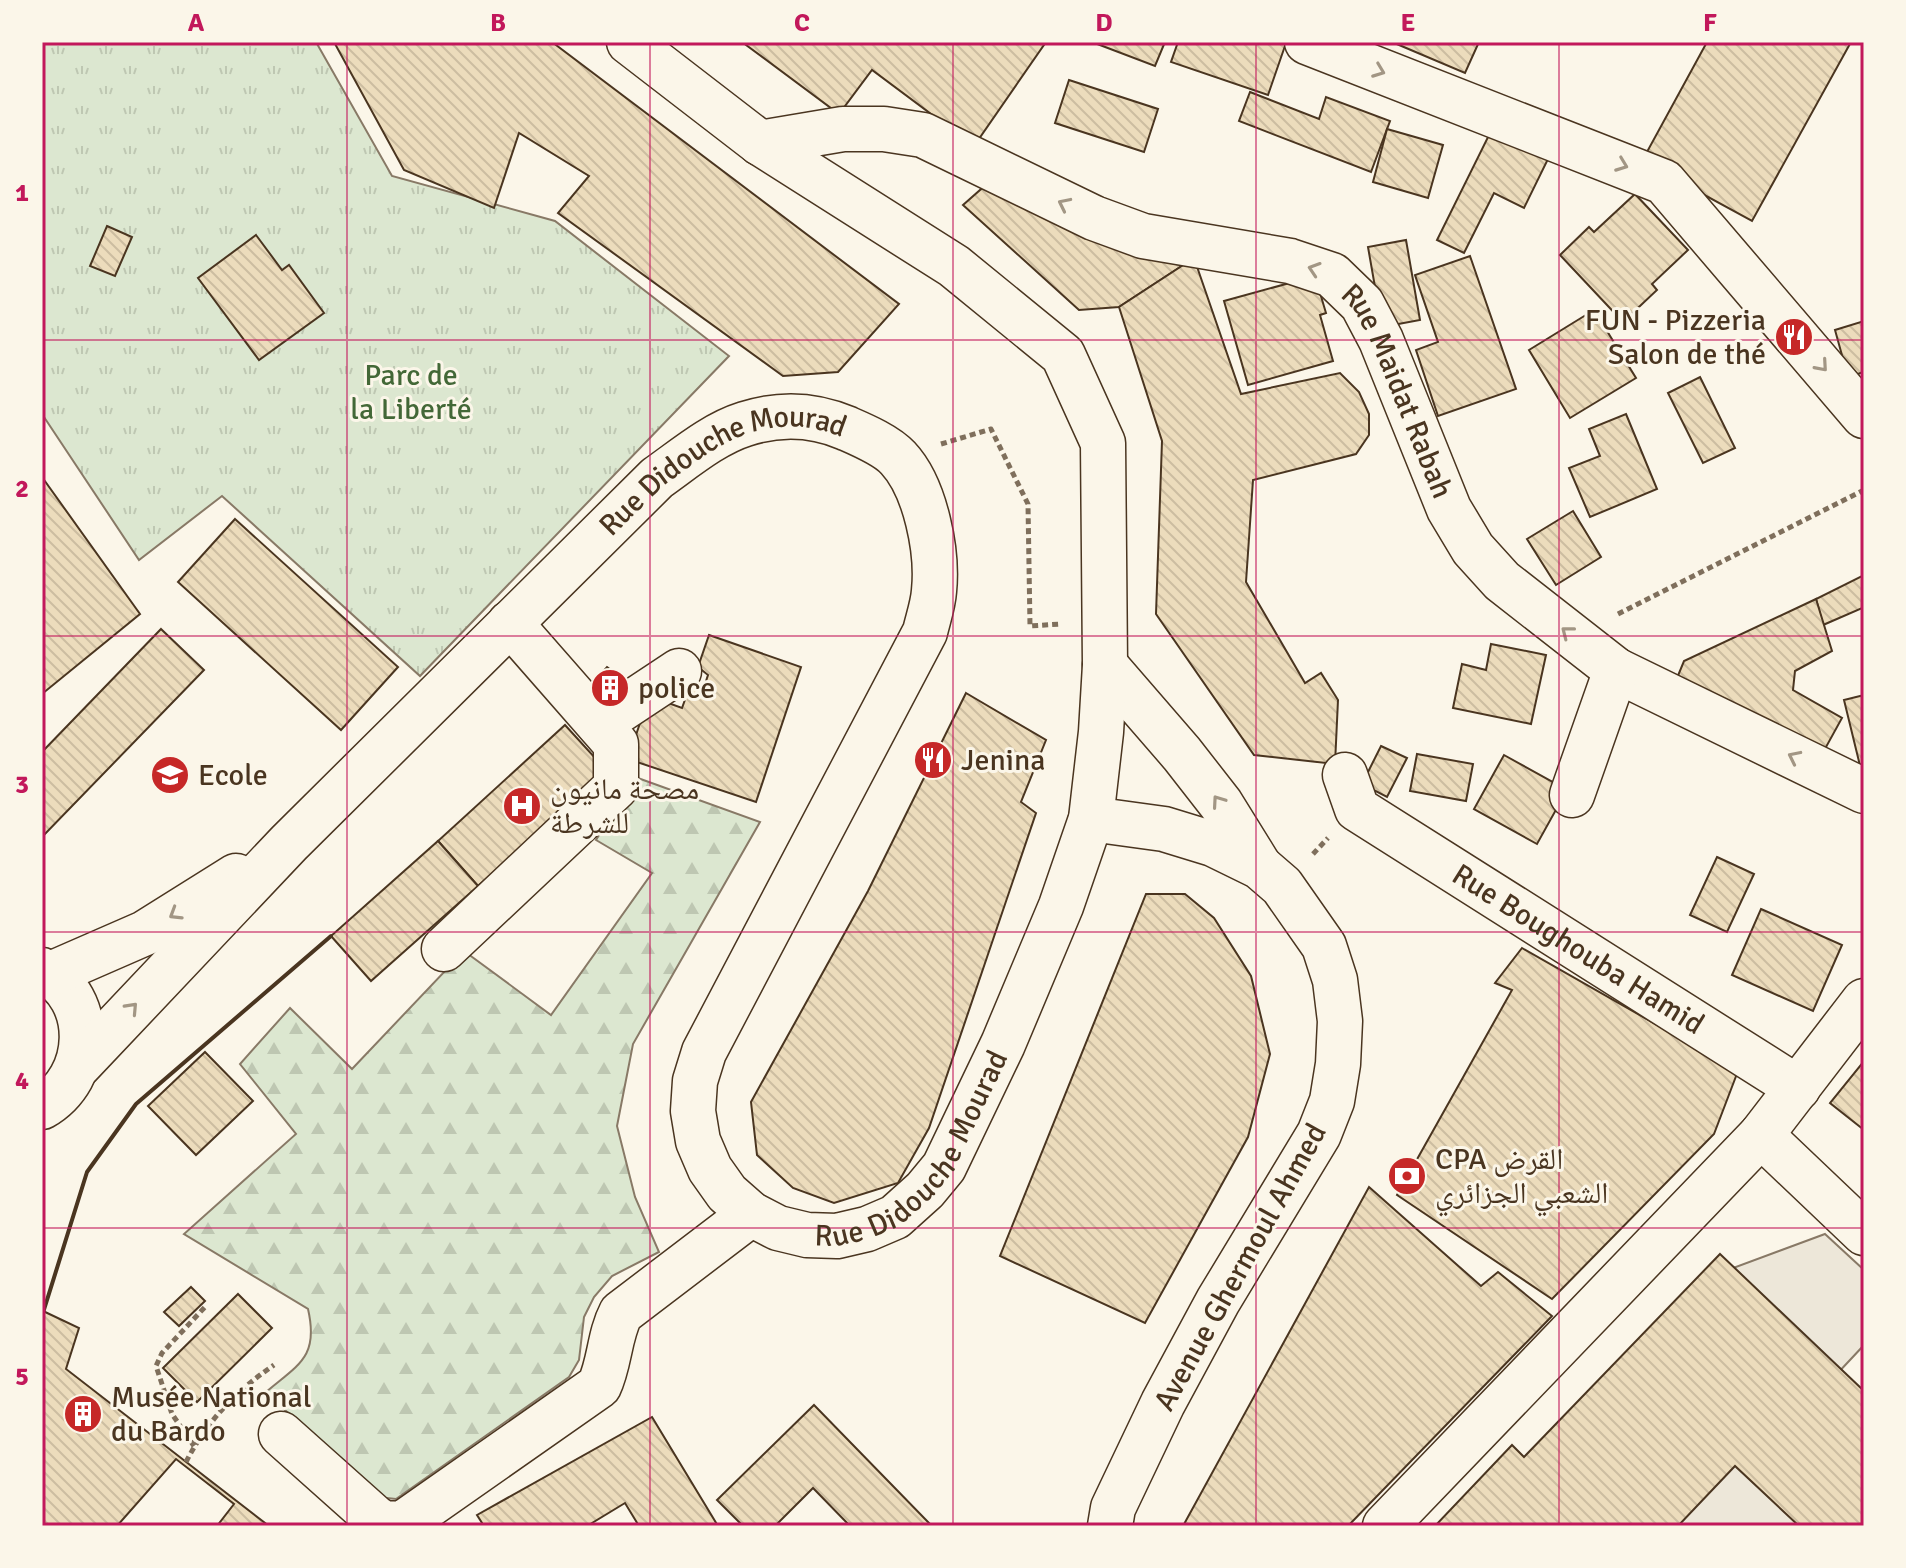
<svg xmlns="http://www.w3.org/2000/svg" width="1906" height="1568" font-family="Signika,'Noto Naskh Arabic',sans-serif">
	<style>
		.forest { fill: url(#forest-firs); stroke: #887966; stroke-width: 2 }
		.park { fill: url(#park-tufts); stroke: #887966; stroke-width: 2 }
		.parking { fill: #ede7d9; stroke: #887966; stroke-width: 2 }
		.building { fill: url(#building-back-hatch); stroke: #4a3520; stroke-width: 2 }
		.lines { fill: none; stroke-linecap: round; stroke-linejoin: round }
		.minor-casing { stroke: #4a3520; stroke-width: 47 }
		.major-casing { stroke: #4a3520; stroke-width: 47 }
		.path { stroke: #7f6f5c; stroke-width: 5; stroke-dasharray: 6 4; stroke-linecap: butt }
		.minor { stroke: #fbf6e9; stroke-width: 44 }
		.major { stroke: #fbf6e9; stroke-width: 44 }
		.wall { stroke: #4a3520; stroke-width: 4 }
		.oneway { stroke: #a29684 }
		.grid { fill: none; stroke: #c2185b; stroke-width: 2; stroke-opacity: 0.55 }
		.labels { text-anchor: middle; stroke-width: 6; stroke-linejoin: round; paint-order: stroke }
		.poi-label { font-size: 30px; fill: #4a3520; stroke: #fbf6e9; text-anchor: start }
		.park-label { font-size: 30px; fill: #436837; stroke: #fbf6e9 }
		.street-label { font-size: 30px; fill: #4a3520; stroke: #fbf6e9 }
		.neatline { fill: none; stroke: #c2185b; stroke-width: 3 }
		.grid-label { font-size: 26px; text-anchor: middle; font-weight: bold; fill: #c2185b }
	</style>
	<defs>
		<pattern id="forest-firs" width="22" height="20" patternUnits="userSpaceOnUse" patternTransform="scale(2)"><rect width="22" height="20" fill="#dce7d0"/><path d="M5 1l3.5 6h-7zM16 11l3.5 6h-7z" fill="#bec7b2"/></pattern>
		<pattern id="park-tufts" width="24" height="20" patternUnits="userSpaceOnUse" patternTransform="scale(2)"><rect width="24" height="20" fill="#dce7d0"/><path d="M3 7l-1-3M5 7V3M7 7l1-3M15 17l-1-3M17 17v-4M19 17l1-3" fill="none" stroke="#bec7b2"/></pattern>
		<pattern id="building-back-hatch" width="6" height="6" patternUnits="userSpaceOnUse" patternTransform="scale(2)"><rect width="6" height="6" fill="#ecdcbc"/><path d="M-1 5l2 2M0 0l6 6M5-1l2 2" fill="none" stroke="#ccbda1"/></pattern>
	</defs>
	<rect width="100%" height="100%" fill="#fbf6e9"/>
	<path class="forest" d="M635,777L760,822L633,1044L617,1126L635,1197L659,1252L612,1276L594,1297L584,1317L579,1360L569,1377L396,1499L377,1497L266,1392C299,1364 319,1357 308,1309L184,1234L296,1134L240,1064L290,1008L352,1069L464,951L551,1015L652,873L596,840Z"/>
	<path class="park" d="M42,42H316L392,176L555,221L729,356L420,676L222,496L139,560L42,414Z"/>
	<path class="parking" d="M1825,1234L1864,1270V1345L1820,1392L1864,1526H1485L1717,1274Z"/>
	<g class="building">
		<path d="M334,42H552L899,304L838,372L783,376L558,213L589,176L519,133L494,208L404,170Z"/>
		<path d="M742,42H1046L974,146L872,70L839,114Z"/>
		<path d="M1092,42H1165L1155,66Z"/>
		<path d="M1178,42H1283L1286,43L1268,95L1171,62Z"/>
		<path d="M1392,42H1479L1465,73Z"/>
		<path d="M1707,42H1851L1752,221L1642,161Z"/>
		<path d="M1069,80L1158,109L1144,152L1055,123Z"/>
		<path d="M1250,92L1319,119L1326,97L1390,121L1371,172L1239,121Z"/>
		<path d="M1387,129L1443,145L1428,198L1373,182Z"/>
		<path d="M1491,131L1548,159L1524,208L1494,193L1464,253L1437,240Z"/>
		<path d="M988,183L1194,258L1119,307L1079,310L963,205Z"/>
		<path d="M1635,194L1688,250L1652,284L1657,290L1623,322L1560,255L1589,227L1594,232Z"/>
		<path d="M107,226L132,237L115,276L90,266Z"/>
		<path d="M256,235L282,270L289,265L324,313L259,360L198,278Z"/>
		<path d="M1406,240L1420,320L1382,327L1368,247Z"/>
		<path d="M1470,256L1516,389L1438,416L1416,350L1438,342L1415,275Z"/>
		<path d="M1194,258L1241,394L1340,373L1359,392L1369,414V435L1356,454L1253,480L1246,582L1305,683L1321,673L1338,700L1335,764L1254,755L1156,614L1162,441L1119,307Z"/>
		<path d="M1315,276L1326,313L1320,315L1333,361L1248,385L1224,301Z"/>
		<path d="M1594,310L1636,378L1570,418L1529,350Z"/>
		<path d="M1864,321V372L1848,377L1835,330Z"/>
		<path d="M1700,377L1735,448L1703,463L1668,393Z"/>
		<path d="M1626,414L1657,489L1590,517L1569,468L1600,456L1589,429Z"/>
		<path d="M42,477L140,614L42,694Z"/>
		<path d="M1573,511L1601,557L1556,585L1527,539Z"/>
		<path d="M235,519L398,667L341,730L178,582Z"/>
		<path d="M1864,575V614L1862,608L1823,625L1816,599Z"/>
		<path d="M1816,599L1832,651L1795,671L1793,690L1842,718L1820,758L1677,678L1684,661Z"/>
		<path d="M161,629L204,670L42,837V752Z"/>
		<path d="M709,635L801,667L756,802L628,759L649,696L682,708L690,686L703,690L708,675L698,667Z"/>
		<path d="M1491,644L1546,655L1531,724L1453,708L1462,664L1486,670Z"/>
		<path d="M607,667L633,687L604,709L587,689Z"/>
		<path d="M966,693L1046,740L1021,802L1036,813L929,1128L898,1183L834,1203L793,1188L757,1155L751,1102L868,891Z"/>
		<path d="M1864,695V782L1844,700Z"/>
		<path d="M565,725L607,771L478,886L438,841Z"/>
		<path d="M1381,746L1407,758L1387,797L1362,784Z"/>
		<path d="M1417,754L1473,764L1466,801L1410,791Z"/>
		<path d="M1504,755L1567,790L1537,844L1474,809Z"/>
		<path d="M438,841L478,886L371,981L331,936Z"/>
		<path d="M1717,857L1754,874L1727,932L1690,915Z"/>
		<path d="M1146,894H1185L1214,918L1251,976L1270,1054L1248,1137L1145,1323L1000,1256Z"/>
		<path d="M1761,909L1842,945L1813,1011L1732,975Z"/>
		<path d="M1522,948L1738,1071L1714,1134L1552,1299L1397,1195L1512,990L1495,983Z"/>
		<path d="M205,1052L253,1101L196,1155L148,1106Z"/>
		<path d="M1864,1061V1130L1830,1103Z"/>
		<path d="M1369,1187L1481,1286L1498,1272L1552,1316L1348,1526H1183Z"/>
		<path d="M1720,1254L1864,1391V1526H1799L1735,1466L1678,1526H1435L1512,1445L1524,1457Z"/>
		<path d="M191,1287L205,1301L179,1326L164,1312Z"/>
		<path d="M238,1294L272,1328L197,1402L163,1368Z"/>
		<path d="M43,1311L79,1328L66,1369L269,1526H217L234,1504L176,1459L117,1526H42Z"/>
		<path d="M814,1405L929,1523L926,1526H850L813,1488L775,1526H743L717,1500Z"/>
		<path d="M652,1417L718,1526H639L625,1503L587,1526H484L477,1515Z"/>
	</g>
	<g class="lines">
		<g class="minor-casing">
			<g id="minor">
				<path d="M1307,42L1664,182L1864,416"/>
				<path id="s1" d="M760,143L843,129H884L923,135L1094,218L1143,236L1290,261L1332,275L1362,304L1381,340L1449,509L1473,549L1502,581L1616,670L1864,791"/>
				<path d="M599,724L679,671"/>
				<path id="s2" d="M1345,775L1357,809L1798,1088"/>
				<path d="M1572,795L1616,670"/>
				<path d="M444,949L616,787V744L510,623"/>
				<path d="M1761,1135L1864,1233"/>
				<path d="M281,1434L374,1517L383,1523L402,1524L599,1386C610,1363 609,1336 621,1313L751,1214"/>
			</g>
		</g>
		<g class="major-casing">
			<g id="major">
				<path d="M1105,665L1182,754L1221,804L1260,867"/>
				<path d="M1091,819L1164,829L1213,844L1260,867L1282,886L1324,946L1335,980L1340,1021L1338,1064L1332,1101L1319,1134L1218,1301L1163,1403L1113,1508L1110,1526"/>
				<path d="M42,970C97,998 93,1078 42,1107"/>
				<path d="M51,974L145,933L236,876"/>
				<path id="s3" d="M79,1065L289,843L657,478C684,459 713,434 745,424C779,413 813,414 846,428C862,435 886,445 898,458C926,488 938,552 934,591C933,605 928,619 925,632L704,1052L695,1081L693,1111L698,1141L710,1169L727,1193L751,1214L778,1228L807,1235L837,1236L867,1229L895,1217L925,1190L944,1167L1003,1044L1061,906L1091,819L1101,732L1105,665L1103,443L1063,355L954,266L760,143L629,42"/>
				<path d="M1385,1526L1761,1135L1864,1001"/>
			</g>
		</g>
		<g class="path">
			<path d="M941,444L991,429L1028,504L1030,626L1062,624"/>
			<path d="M1618,614L1864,490"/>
			<path d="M1313,854L1328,838"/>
			<path d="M194,1446L172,1414L156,1366L162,1353L205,1307"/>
			<path d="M186,1462C207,1421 236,1391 274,1365"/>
		</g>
		<use href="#minor" class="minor"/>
		<use href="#major" class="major"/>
		<path class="wall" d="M42,1316L87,1172L136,1104L331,936"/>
	</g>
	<defs><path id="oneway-chevron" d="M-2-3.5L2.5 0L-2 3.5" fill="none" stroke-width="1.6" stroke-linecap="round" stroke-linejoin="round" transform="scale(2)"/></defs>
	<g class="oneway">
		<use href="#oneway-chevron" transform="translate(1379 71) rotate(21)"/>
		<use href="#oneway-chevron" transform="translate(1622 165) rotate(21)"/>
		<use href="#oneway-chevron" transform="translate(1064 204) rotate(-154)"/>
		<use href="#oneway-chevron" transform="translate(1314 269) rotate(-162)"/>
		<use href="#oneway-chevron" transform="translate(1822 366) rotate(49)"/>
		<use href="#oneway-chevron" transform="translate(1567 632) rotate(-142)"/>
		<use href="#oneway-chevron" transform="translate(1794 757) rotate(-154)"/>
		<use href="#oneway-chevron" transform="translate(1218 801) rotate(-125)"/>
		<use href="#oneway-chevron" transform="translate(175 914) rotate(148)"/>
		<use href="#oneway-chevron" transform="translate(132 1008) rotate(-47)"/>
	</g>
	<path class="grid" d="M347,42V1526M650,42V1526M953,42V1526M1256,42V1526M1559,42V1526M42,340H1864M42,636H1864M42,932H1864M42,1228H1864"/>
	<defs>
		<g id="restaurant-disc" transform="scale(2)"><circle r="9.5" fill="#c62828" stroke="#fbf6e9"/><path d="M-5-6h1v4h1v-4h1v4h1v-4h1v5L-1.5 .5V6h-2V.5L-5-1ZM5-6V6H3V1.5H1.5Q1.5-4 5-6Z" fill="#fff"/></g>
		<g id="building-disc" transform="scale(2)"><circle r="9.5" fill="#c62828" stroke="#fbf6e9"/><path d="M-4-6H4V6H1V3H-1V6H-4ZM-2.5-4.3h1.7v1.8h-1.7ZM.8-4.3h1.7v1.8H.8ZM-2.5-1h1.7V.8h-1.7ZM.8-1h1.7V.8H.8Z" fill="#fff"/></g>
		<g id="school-disc" transform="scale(2)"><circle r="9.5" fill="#c62828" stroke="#fbf6e9"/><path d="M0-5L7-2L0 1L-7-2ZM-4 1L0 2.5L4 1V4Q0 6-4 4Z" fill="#fff"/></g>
		<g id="hospital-disc" transform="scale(2)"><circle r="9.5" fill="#c62828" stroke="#fbf6e9"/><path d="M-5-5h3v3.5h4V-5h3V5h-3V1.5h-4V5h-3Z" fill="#fff"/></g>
		<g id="bank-disc" transform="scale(2)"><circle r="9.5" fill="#c62828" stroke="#fbf6e9"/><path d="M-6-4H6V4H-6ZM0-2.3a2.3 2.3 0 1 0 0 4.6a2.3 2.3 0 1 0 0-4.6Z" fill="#fff"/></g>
	</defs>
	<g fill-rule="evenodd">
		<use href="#restaurant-disc" x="1794" y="337"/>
		<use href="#building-disc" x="610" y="688"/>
		<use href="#restaurant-disc" x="933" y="760"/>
		<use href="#school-disc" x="170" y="775"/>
		<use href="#hospital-disc" x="522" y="806"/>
		<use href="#bank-disc" x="1407" y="1176"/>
		<use href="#building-disc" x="83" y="1414"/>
	</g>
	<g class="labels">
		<g class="poi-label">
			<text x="1766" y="330" text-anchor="end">FUN - Pizzeria<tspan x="1766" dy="34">Salon de thé</tspan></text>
			<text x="638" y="698">police</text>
			<text x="961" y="770">Jenina</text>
			<text x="198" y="785">Ecole</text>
			<text x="550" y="799">مصحة مانيون<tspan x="550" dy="34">للشرطة</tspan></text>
			<text x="1435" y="1169">CPA القرض<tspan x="1435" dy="34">الشعبي الجزائري</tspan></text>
			<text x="111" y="1407">Musée National<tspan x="111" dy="34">du Bardo</tspan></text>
		</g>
		<g class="park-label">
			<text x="411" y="385">Parc de<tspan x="411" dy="34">la Liberté</tspan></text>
		</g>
		<g class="street-label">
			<text dy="10" stroke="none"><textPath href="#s1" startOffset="736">Rue Maidat Rabah</textPath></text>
			<text dy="10" stroke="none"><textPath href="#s3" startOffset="890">Rue Didouche Mourad</textPath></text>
			<text dy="10" stroke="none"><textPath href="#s2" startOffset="298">Rue Boughouba Hamid</textPath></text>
			<text dy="10" stroke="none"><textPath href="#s3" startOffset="2140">Rue Didouche Mourad</textPath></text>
			<text transform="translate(1240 1267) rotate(-61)" y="10">Avenue Ghermoul Ahmed</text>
		</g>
	</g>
	<rect width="1906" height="1568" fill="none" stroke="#fbf6e9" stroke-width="88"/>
	<rect x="44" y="44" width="1818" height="1480" class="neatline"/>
	<g class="grid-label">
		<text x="196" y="31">A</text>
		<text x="498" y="31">B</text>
		<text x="802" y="31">C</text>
		<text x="1104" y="31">D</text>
		<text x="1408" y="31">E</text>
		<text x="1710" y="31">F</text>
		<text x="22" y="201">1</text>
		<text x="22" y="497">2</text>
		<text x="22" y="793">3</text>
		<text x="22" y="1089">4</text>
		<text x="22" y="1385">5</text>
	</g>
</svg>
